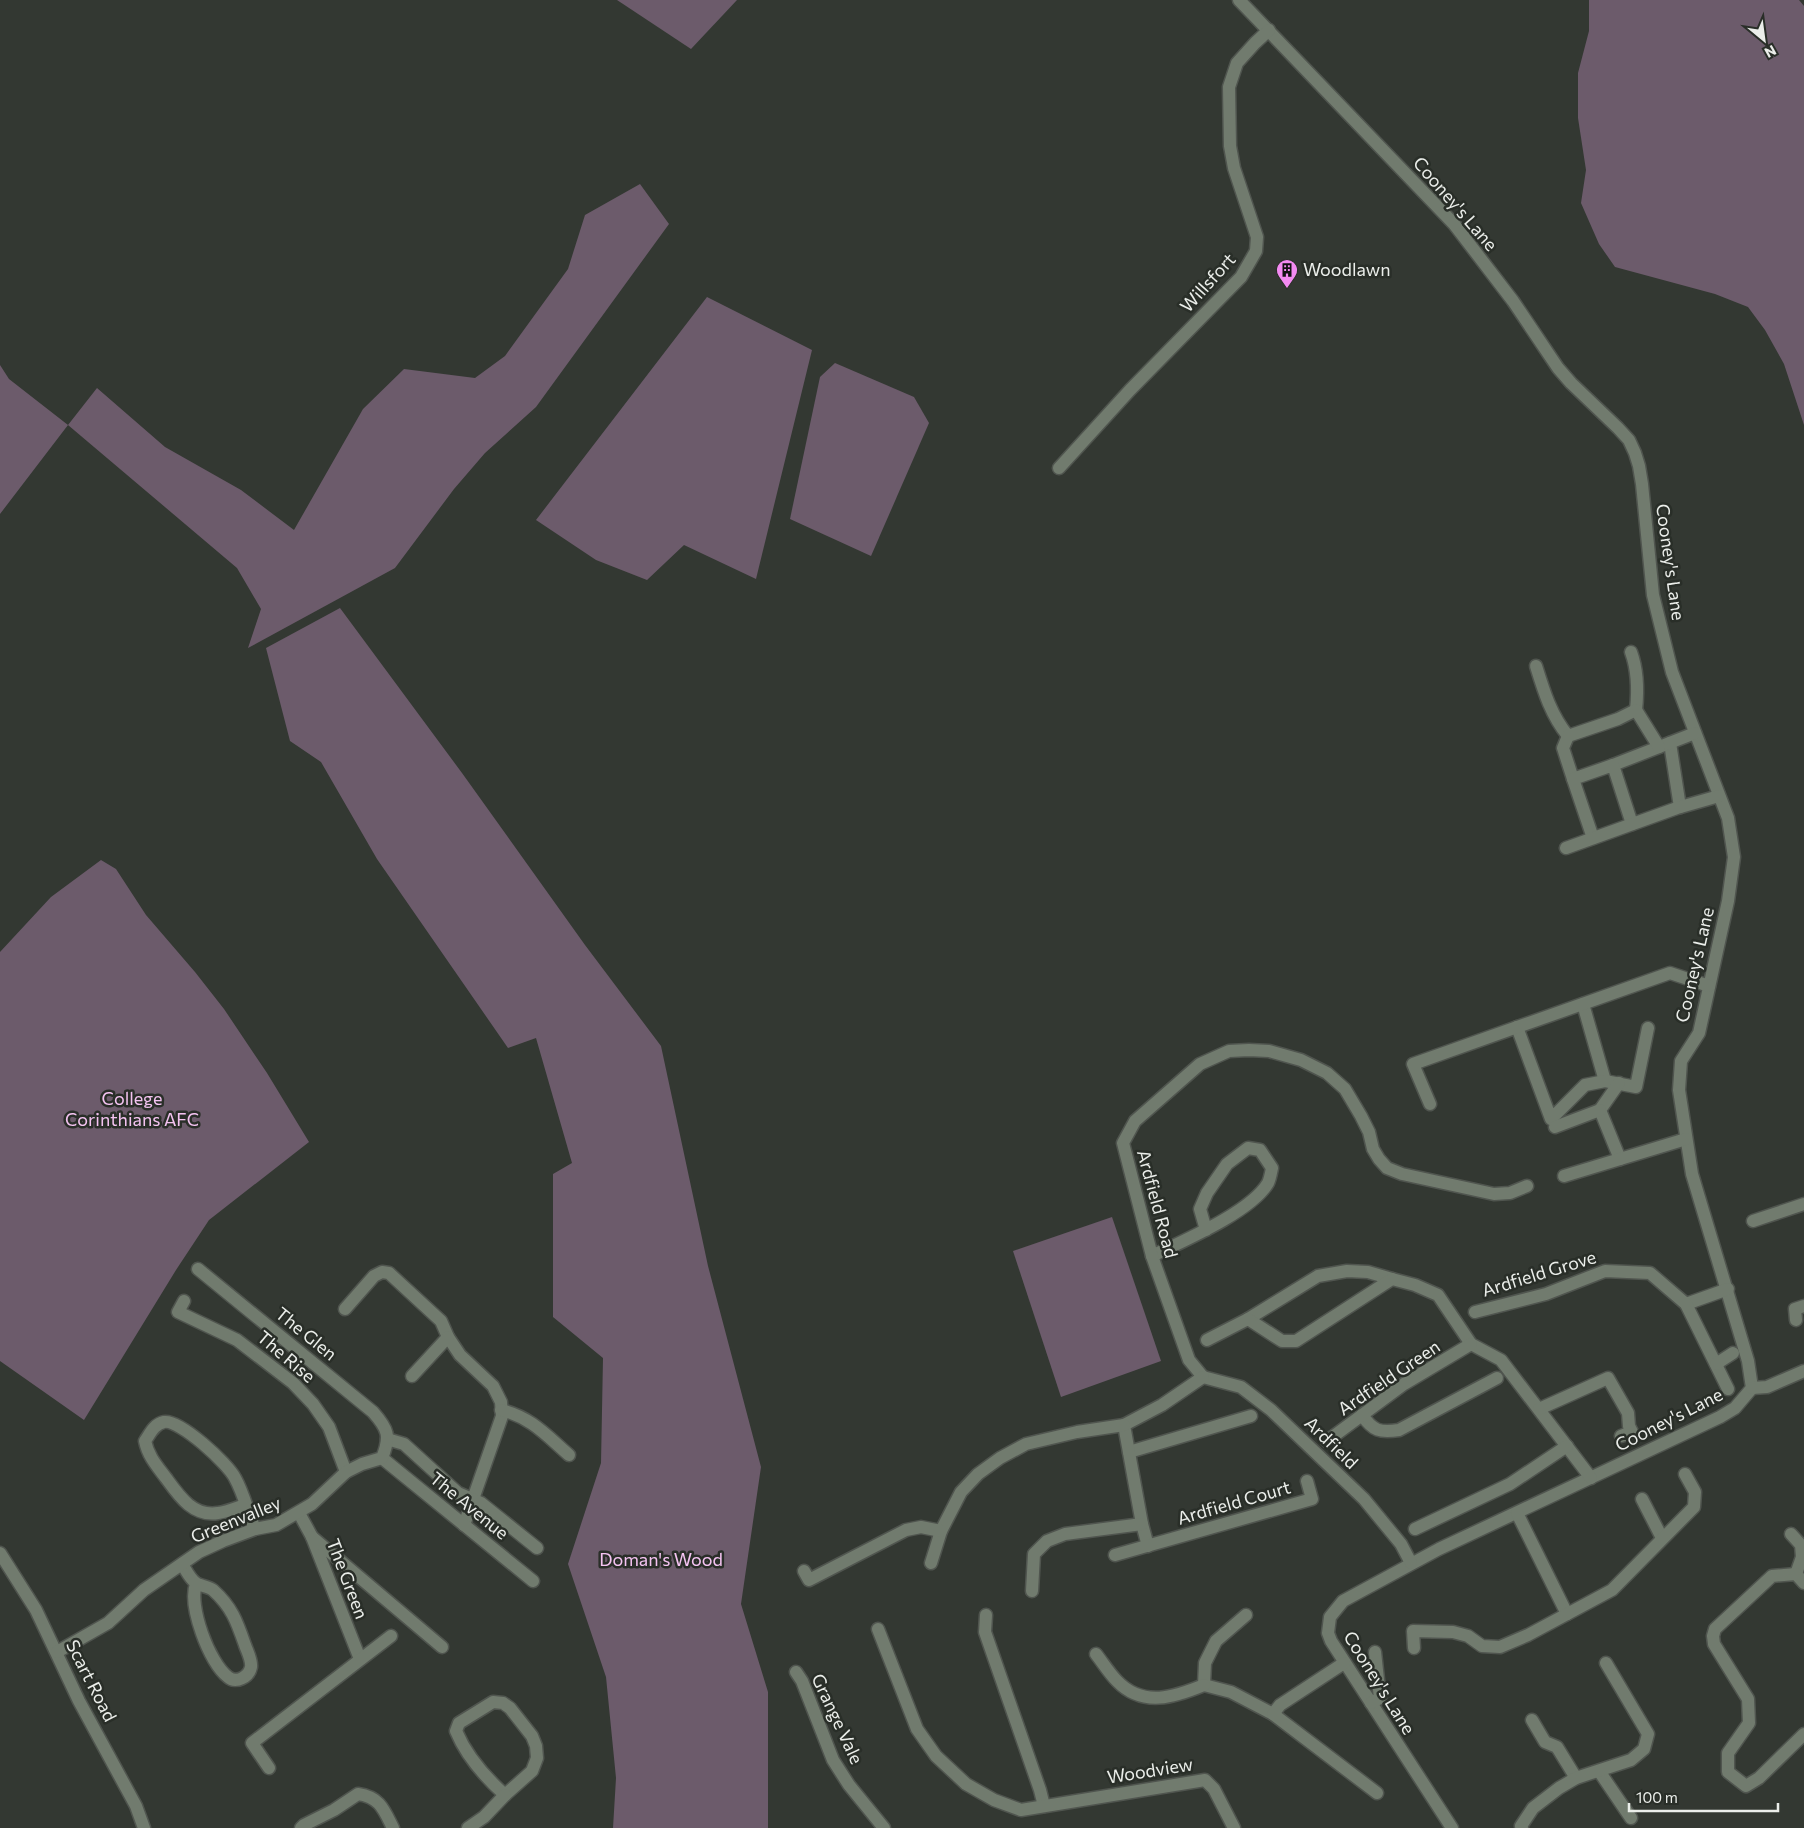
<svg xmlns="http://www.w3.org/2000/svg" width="1804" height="1828" font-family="Commissioner,sans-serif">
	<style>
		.green { fill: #6c5b6b }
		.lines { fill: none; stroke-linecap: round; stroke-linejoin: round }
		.minor-casing { stroke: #50554f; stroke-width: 15 }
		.minor { stroke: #717b6e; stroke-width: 12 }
		.labels { text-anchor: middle; stroke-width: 5; stroke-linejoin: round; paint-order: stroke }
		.street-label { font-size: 18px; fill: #ebeeea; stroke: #292e28 }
		.poi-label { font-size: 18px; fill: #ebeeea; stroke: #292e28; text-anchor: start }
		.park-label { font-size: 18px; fill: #f4c3f1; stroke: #292e28 }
	</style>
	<rect width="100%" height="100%" fill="#333832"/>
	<g class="green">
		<path d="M617,0H737L691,49Z"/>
		<path d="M1589,0H1799L1804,6V425L1784,364L1765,330L1748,307L1715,294L1615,267L1599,244L1581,203L1586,170L1578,118V73L1589,31Z"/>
		<path d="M640,184L669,224L536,407L485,453L454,489L395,568L248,648L261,609L237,568L68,425L0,514V365L9,379L68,425L97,388L165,447L241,490L294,530L363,409L404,369L475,378L505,356L568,269L585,215Z"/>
		<path d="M707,297L812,350L756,579L684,545L647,580L596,560L536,520Z"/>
		<path d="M835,363L914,397L929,423L871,556L790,519L820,377Z"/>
		<path d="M340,608L462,773L585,945L661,1046L708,1266L761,1467L741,1604L768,1692V1828H613L616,1778L606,1677L568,1564L601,1463L603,1358L553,1317V1174L572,1163L536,1038L508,1048L377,859L321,762L290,741L266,648Z"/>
		<path d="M101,860L116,869L146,915L195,972L224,1009L267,1073L309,1142L209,1220L176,1270L84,1420L0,1361V952L51,897Z"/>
		<path d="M1112,1217L1161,1361L1061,1397L1013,1251Z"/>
	</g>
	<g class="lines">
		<g class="minor-casing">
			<g id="minor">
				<path d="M1239,0L1454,224L1513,301L1558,368L1571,383L1618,428L1629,440L1635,453L1639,466L1642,484L1653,595L1672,672L1728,818L1734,857L1728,901L1699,1033L1681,1061L1679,1090L1692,1174L1748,1361L1752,1388L1735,1408L1720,1417L1439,1549L1343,1601L1330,1617L1328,1633L1331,1641L1452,1828"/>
				<path d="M1059,468L1130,390L1241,277L1256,251L1257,237L1234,168L1230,146L1229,87L1237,63L1255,43L1269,30"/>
				<path d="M1631,652C1638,671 1638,691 1636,710"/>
				<path d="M1536,666C1544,692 1551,715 1568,736"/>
				<path d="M1670,743L1680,807"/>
				<path d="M1613,765L1695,733"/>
				<path d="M1573,779L1563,748L1568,736L1618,719L1636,710L1659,747"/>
				<path d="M1593,838L1573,779L1613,765L1632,824"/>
				<path d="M1566,848L1677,808L1719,796"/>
				<path d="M1583,1004L1605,1081"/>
				<path d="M1517,1027L1551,1119L1585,1085L1605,1081L1636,1087L1648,1028"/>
				<path d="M1619,1083L1600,1110L1620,1159"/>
				<path d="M1430,1104L1413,1064L1670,973L1709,986"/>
				<path d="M1555,1127L1600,1110"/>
				<path d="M1564,1176L1686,1139"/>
				<path d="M1753,1221L1804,1204"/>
				<path d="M1152,1256C1183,1241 1251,1212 1268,1183C1270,1179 1271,1173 1272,1168L1260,1150L1248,1148L1227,1164L1207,1193L1200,1209L1206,1230"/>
				<path d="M184,1301L178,1312L237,1340L293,1383L313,1404L329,1427L346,1472"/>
				<path d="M1686,1304L1728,1289"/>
				<path d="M345,1309L374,1276L382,1272L389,1273L441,1321L448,1337L460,1355L493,1386L501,1402L502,1416L464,1525"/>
				<path d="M1475,1312L1546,1294L1605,1271L1650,1273L1686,1304L1728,1389"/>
				<path d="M1248,1319L1318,1276L1347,1271L1368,1272L1392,1279"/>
				<path d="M1796,1320L1795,1309L1804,1306"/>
				<path d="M1207,1340L1248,1319L1282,1341H1296L1392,1279L1415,1285L1438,1295L1471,1344L1501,1360L1591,1478"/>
				<path d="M1716,1364L1733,1353"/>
				<path d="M412,1376L448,1337"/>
				<path d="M1203,1377L1189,1360L1152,1256L1123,1143L1135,1121L1200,1064L1229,1051L1249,1050L1269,1051L1301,1060L1327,1073L1345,1089L1361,1116L1369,1132L1373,1149L1379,1159L1387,1168L1402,1174L1494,1194L1510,1193L1527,1186"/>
				<path d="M1203,1377L1241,1387L1271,1410L1364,1499L1401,1544L1411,1563"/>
				<path d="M1752,1388L1767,1387L1804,1371"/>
				<path d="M1539,1409L1608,1378L1628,1413L1629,1426L1632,1432L1621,1436"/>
				<path d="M501,1410C531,1417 547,1436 569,1455"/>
				<path d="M1362,1415C1373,1431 1380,1433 1399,1430L1497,1378"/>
				<path d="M387,1439L404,1444L458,1493L481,1503L537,1548"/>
				<path d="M1327,1441L1404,1384L1471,1344"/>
				<path d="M1129,1452L1251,1416"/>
				<path d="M382,1458L533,1581"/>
				<path d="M1642,1499L1662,1538"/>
				<path d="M245,1505C236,1508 227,1512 218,1513C193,1517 179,1496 166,1478C157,1466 148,1456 145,1441C150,1434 154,1424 164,1422C180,1419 228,1464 235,1478C244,1494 248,1513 255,1529"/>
				<path d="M299,1513L312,1537L360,1659"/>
				<path d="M1517,1513L1567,1614"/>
				<path d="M1415,1529L1510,1484L1567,1446"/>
				<path d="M1791,1534L1801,1545L1802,1557L1796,1574"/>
				<path d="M312,1537L442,1647"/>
				<path d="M1148,1546L1142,1524L1124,1425L1162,1405L1203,1377"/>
				<path d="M0,1553L36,1610L79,1701L136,1806L144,1828"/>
				<path d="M1115,1555L1312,1499L1307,1481"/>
				<path d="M931,1563L941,1531L961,1492L978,1474L1000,1458L1026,1444L1077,1432L1124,1425"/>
				<path d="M182,1564C186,1570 190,1579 196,1583C200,1586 208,1586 213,1590C232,1607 237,1622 245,1645C247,1651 252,1660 251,1667C249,1677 236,1684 228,1677C209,1663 188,1605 196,1584"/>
				<path d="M804,1571L809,1580L906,1530L921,1527L941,1531"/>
				<path d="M1804,1583L1796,1574L1772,1576L1715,1629L1713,1636L1714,1644L1748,1699L1749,1723L1728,1753V1772L1746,1786L1759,1778L1804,1734"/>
				<path d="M1032,1591L1034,1554L1047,1541L1065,1534L1142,1524"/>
				<path d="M986,1615L985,1632L1040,1790L1044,1806"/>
				<path d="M1246,1615L1216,1641L1205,1663L1204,1685L1231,1692L1273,1714"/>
				<path d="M878,1629L917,1729L936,1756L966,1784L994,1800L1021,1810L1205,1780L1214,1789L1234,1828"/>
				<path d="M1414,1648L1413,1631L1453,1632L1468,1636L1482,1646L1500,1647L1528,1635L1612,1590L1694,1507L1695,1492L1685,1474"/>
				<path d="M57,1652L108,1623L144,1590L199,1552L223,1541L255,1529L276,1525L312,1504L346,1472L362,1464L382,1458C391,1436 388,1429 373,1412L198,1269"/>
				<path d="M1096,1654C1103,1663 1109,1673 1117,1681C1143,1708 1175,1697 1204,1685"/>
				<path d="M1344,1663L1280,1705L1273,1714L1377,1793"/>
				<path d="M796,1672L802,1681L833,1760L849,1785L884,1828"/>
				<path d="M493,1702L503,1703L510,1708L532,1736L536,1746L537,1758L532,1771L505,1795C486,1778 466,1755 456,1731L459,1723Z"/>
				<path d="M1371,1703L1380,1698L1375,1652"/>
				<path d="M1532,1720L1545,1742L1557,1747L1576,1778"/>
				<path d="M269,1768L252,1743L391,1636"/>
				<path d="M1599,1771L1631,1818"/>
				<path d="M301,1828L304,1825L334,1810L358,1794C380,1797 384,1810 393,1828"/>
				<path d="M468,1828L484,1817L505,1795"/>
				<path d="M1522,1828L1521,1826L1533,1808L1559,1788L1576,1778L1631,1760L1644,1749L1648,1734L1606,1663"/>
			</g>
		</g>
		<use href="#minor" class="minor"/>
	</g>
	<defs>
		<g id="building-pin" transform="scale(1.125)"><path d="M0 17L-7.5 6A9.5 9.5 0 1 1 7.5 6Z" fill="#f38af1" stroke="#292e28"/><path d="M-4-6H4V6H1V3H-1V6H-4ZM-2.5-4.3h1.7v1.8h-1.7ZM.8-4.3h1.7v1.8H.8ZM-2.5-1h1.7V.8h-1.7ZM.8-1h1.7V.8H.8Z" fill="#111"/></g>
	</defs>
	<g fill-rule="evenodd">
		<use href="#building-pin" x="1287" y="270"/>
	</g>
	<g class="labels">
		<g class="street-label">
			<text transform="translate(1455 204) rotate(49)" y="6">Cooney's Lane</text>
			<text transform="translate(1208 283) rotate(-48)" y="6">Willsfort</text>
			<text transform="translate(1670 562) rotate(82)" y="6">Cooney's Lane</text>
			<text transform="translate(1695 965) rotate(-77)" y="6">Cooney's Lane</text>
			<text transform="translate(1157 1204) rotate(75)" y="6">Ardfield Road</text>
			<text transform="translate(1539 1274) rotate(-17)" y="6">Ardfield Grove</text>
			<text transform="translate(306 1334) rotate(39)" y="6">The Glen</text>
			<text transform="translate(286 1357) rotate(40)" y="6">The Rise</text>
			<text transform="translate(1389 1378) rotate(-34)" y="6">Ardfield Green</text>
			<text transform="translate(1669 1420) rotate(-27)" y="6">Cooney's Lane</text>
			<text transform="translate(1331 1443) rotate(44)" y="6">Ardfield</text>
			<text transform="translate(1234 1503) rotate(-16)" y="6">Ardfield Court</text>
			<text transform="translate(469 1506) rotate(39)" y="6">The Avenue</text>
			<text transform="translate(236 1520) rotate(-22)" y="6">Greenvalley</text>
			<text transform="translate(347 1579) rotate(69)" y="6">The Green</text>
			<text transform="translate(91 1681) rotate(63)" y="6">Scart Road</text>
			<text transform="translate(1379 1683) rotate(58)" y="6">Cooney's Lane</text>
			<text transform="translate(837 1719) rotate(65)" y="6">Grange Vale</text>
			<text transform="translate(1150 1771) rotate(-9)" y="6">Woodview</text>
		</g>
		<g class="poi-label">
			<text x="1303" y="276">Woodlawn</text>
		</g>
		<g class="park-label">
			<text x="132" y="1105">College<tspan x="132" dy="21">Corinthians AFC</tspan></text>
			<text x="661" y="1566">Doman's Wood</text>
		</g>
	</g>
	<g transform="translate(1764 40) rotate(151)" stroke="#292e28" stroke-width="4" paint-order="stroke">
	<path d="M0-4L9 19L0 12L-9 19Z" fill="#ebeeea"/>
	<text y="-8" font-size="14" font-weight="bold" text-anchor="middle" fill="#ebeeea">N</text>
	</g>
	<path d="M1629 1803v8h149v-8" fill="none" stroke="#ebeeea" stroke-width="2.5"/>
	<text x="1636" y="1803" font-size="15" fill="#ebeeea" stroke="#292e28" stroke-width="4" paint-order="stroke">100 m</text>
</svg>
